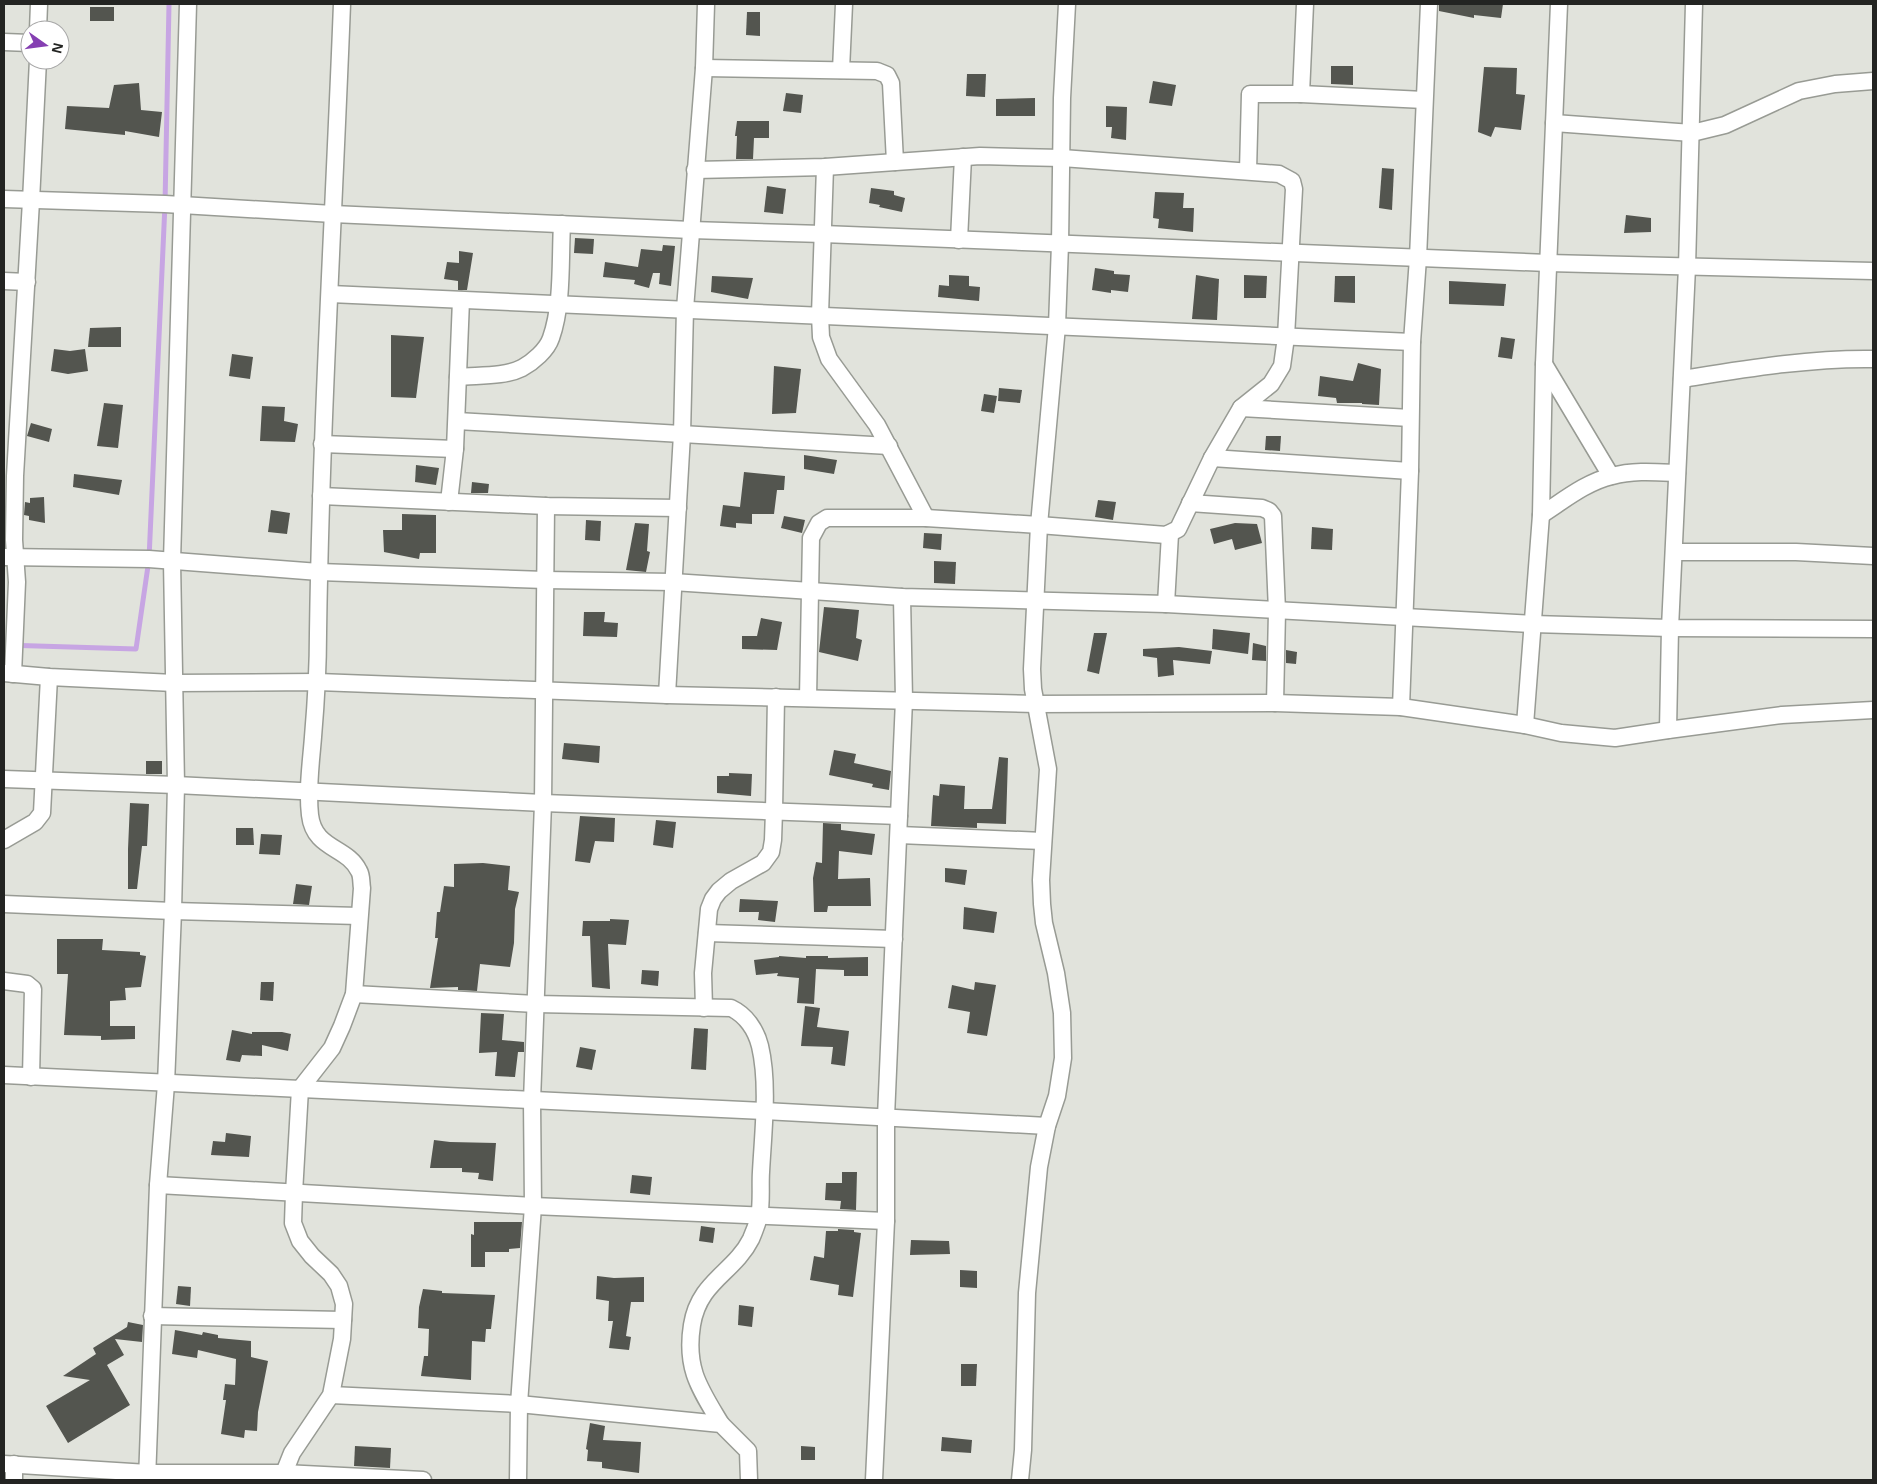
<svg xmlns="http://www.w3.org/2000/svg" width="1877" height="1484" font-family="Helvetica,sans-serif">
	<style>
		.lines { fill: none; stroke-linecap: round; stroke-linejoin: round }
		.stream { stroke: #c7a5e3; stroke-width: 5 }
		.building { fill: #53554f }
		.minor-casing { stroke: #989b94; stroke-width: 19 }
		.minor { stroke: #fff; stroke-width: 16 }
	</style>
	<rect width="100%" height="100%" fill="#e1e3dc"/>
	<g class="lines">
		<path class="stream" d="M4,645L136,649L149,559L165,204L169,4"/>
	</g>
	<g class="building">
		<path d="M1439,4H1503L1501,18L1474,15V18L1439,11Z"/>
		<rect x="90" y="7" width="24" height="14"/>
		<path d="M747,12H760V36L746,35Z"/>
		<path d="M1331,66H1353V85L1331,84Z"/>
		<path d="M1484,67L1517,68L1516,94L1525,95L1521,130L1495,127L1491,137L1478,132Z"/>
		<path d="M967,74H986L985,97L966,96Z"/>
		<path d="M1153,81L1176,85L1172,106L1149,103Z"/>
		<path d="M139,83L141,110L162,112L159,137L125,131V135L65,129L67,106L109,108L114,85Z"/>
		<path d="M786,93L803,95L801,113L783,111Z"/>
		<path d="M1035,98V116H996V99Z"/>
		<path d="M1106,106L1127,107L1126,140L1111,138L1112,127H1106Z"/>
		<path d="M737,121H769V138H754L753,159H736L737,136H735Z"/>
		<path d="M1382,168L1394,169L1392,210L1379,208Z"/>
		<path d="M767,186L786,189L783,214L764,212Z"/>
		<path d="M871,188L894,191V195L905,198L902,212L879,207L880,205L869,203Z"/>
		<path d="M1155,192L1184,193L1183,208H1194L1193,232L1158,228L1159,219L1153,218Z"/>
		<path d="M1626,215L1651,218V232L1624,233Z"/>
		<path d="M575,238L594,239L593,254L574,253Z"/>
		<path d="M663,245L675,246L671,286L659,284L660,273H653L649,288L634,284L635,280L603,277L605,262L638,267L641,249L662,251Z"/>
		<path d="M459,251L473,253L467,290H458V281L444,279L447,262L459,263Z"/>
		<path d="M1095,268L1114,271V274L1130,275L1128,292L1111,290V293L1092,290Z"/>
		<path d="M949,275L969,276V286L980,287L979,301L938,297L939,285L949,286Z"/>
		<path d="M1196,275L1219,279L1217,320L1192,319Z"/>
		<path d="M1244,275L1267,276L1266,298H1244Z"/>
		<path d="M712,276L753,278L748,299L711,292Z"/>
		<path d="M1335,276H1355V303L1334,302Z"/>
		<path d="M1449,281L1506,284L1504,306L1449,304Z"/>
		<path d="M121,327V347H88L90,328Z"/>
		<path d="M391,335L424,337L416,398L391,397Z"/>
		<path d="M1501,337L1515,339L1512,359L1498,357Z"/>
		<path d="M54,349L70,351L85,349L88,371L68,374L51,371Z"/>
		<path d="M232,354L253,357L250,379L229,376Z"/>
		<path d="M1358,363L1381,369L1379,405L1362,404V403H1337L1336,398L1318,396L1320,376L1353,381Z"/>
		<path d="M774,366L801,369L796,413L772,414Z"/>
		<path d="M999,388L1022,390L1020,403L998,401Z"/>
		<path d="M984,394L997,396L994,413L981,411Z"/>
		<path d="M104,403L123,405L118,448L97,446Z"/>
		<path d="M262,406L285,407L284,421L298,424L295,442L260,441Z"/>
		<path d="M31,423L52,429L49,442L27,436Z"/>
		<path d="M1266,436H1281L1280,451L1265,450Z"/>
		<path d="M804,455L837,460L834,474L804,469Z"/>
		<path d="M416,465L439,468L436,485L415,482Z"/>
		<path d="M744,472L785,476L784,490H777L774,514H752V524L736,523V528L720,526L723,505L740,507Z"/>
		<path d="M74,474L122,480L119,495L73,487Z"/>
		<path d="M472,482L489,484L488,493H471Z"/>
		<path d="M44,497L45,523L29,520V516L24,515L25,502L30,503V498Z"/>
		<path d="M1098,500L1116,502L1113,520L1095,517Z"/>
		<path d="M271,510L290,513L287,534L268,532Z"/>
		<path d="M402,514L436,515V553H420L419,559L384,552L383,530H402Z"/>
		<path d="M784,516L805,520L802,533L781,528Z"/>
		<path d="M586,520L601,521L600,541L585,540Z"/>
		<path d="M635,523L649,524L647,551L650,552L646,572L626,570Z"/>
		<path d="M1235,523L1257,524L1262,543L1235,550L1232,539L1214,544L1210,529Z"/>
		<path d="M1312,527L1333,529L1332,550L1311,549Z"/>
		<path d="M924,533L942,534L941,550L923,548Z"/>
		<path d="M934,561L956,562L955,584L934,583Z"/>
		<path d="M824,607L859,610L856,638L862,640L858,661L819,652Z"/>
		<path d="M584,612H605L604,622L618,623L617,637L583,636Z"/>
		<path d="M761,618L782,622L777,650L742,649V636H757Z"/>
		<path d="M1213,629L1250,633L1248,654L1212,649Z"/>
		<path d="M1094,633H1107L1099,674L1087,671Z"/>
		<path d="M1253,643L1266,646V661L1252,660Z"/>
		<path d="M1179,647L1212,651L1210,664L1173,660L1174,675L1158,677L1157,658L1143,656V649Z"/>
		<path d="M1286,650L1297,652L1296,664L1286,663Z"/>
		<path d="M564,743L600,746L599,763L562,759Z"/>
		<path d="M834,750L856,754L854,763L891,771L889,790L872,787L873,784L829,775Z"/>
		<path d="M999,757L1008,758L1006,824L977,823V828L931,826L933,795L939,796L940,784L965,786L964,809H992Z"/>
		<rect x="146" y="761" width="16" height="13"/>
		<path d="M729,773L752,774L751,796L717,793V776H729Z"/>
		<path d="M130,803L149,804L147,846H142L137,889H128V849Z"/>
		<path d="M580,816L615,818L614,842L595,841L590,863L575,861Z"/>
		<path d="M656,820L676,822L673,848L653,845Z"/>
		<path d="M823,823L841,824V830L875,834L872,855L839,851L838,879L870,878L871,906H828L827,912H814L813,878L816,862L822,863Z"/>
		<path d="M236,828H253L254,845H236Z"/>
		<path d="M261,834L282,835L280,855L259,854Z"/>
		<path d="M483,863L510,866L508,890L519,892L515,909L514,943L510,967L480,964L477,991L458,990V987L430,988L438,938H435L437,912H440L444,886L454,887V864Z"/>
		<path d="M945,868L967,870L965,885L945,882Z"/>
		<path d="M296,884L312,886L309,905L293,904Z"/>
		<path d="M740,899L778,901L775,922L758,920L759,912H739Z"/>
		<path d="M964,907L997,912L994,933L963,929Z"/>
		<path d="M610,919L629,920L626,945L608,944L610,989L592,987L590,936H582L583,921H610Z"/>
		<path d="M57,939H103L102,950L140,952V955L146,956L141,987L125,988L126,1000L110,1001V1026H135V1039L101,1040V1036L64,1035L68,974H57Z"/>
		<path d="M779,956L806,958V956H828V958L868,957V976H844V970L816,969L814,1004L797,1003L799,978L777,976L778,973L756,975L754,960L779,957Z"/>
		<path d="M642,970L659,971L658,986L641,984Z"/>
		<path d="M261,982H274L273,1001L260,1000Z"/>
		<path d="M975,982L996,985L987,1036L967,1033L970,1012L948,1008L952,985L974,990Z"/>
		<path d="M805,1006L820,1008L817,1027L849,1031L845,1066L831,1064L833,1047L801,1046Z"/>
		<path d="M481,1013L504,1014L502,1040L524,1042V1052H518L515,1077L495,1076L497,1052L479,1053Z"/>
		<path d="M694,1028L708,1029L706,1070L691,1069Z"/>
		<path d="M232,1030L252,1034V1032H282L291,1034L288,1051L262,1045V1056L242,1055L240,1062L226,1060Z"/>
		<path d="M580,1047L596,1050L592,1070L576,1067Z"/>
		<path d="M226,1133L251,1136L249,1157L211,1155L213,1141L225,1142Z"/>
		<path d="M434,1140L450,1142L496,1143L493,1181L478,1179L479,1173L462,1172V1168H430Z"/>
		<path d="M842,1172H857L856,1210L840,1209L841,1201L825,1200L826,1183H842Z"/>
		<path d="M632,1175L652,1177L650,1195L630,1193Z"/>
		<path d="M474,1222H522L520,1248L509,1249V1252H485V1267H471V1234L474,1235Z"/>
		<path d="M701,1226L715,1228L713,1243L699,1241Z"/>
		<path d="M838,1229L854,1230V1232L861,1233L853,1297L838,1295L839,1285L810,1280L814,1256L824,1258L826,1231H838Z"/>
		<path d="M911,1240L949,1241L950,1254L910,1255Z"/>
		<path d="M960,1270L977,1271V1288L960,1287Z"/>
		<path d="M597,1276L614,1278L644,1277V1302H631L626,1336L631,1337L629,1350L609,1348L613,1321H608L609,1301L596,1299Z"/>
		<path d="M178,1286L191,1287L190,1306L176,1304Z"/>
		<path d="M423,1289L442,1291V1293L495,1295L491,1329H486L485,1342L472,1341L471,1380L421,1376L424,1356H428L429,1329L418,1328L419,1307Z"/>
		<path d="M739,1305L754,1307L752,1327L738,1325Z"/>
		<path d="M128,1322L143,1325L142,1342L115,1339L124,1355L107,1365L130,1405L68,1443L46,1406L90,1380L63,1376L96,1354L93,1348L127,1327Z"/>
		<path d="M175,1330L202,1335L203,1332L218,1335V1338L251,1341V1357L268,1361L258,1412L257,1431L245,1430L244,1438L221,1434L226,1400H223L225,1384L235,1385L236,1359L198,1350L197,1358L172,1354Z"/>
		<path d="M961,1364H977L976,1386H961Z"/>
		<path d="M590,1423L605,1426L603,1440L641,1442L639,1473L602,1468V1462L587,1461L588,1450L586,1449Z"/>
		<path d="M942,1437L972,1440L971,1453L941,1451Z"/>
		<path d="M355,1446L391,1448L390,1468L354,1466Z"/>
		<path d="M801,1446L815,1447V1460H801Z"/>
	</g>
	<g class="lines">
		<g class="minor-casing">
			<g id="minor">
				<path d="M38,30L39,4"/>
				<path d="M4,42L30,43"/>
				<path d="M704,68L877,71L887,75L891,83L895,162"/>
				<path d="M841,70L844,4"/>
				<path d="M1301,94L1305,4"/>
				<path d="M1554,123L1692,133L1725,125L1799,91L1835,84L1873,81"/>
				<path d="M825,167L820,315L821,337L829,359L877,425L926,518"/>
				<path d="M695,170L825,167L980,156L1062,158L1279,174L1292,181L1294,189L1286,337L1282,366L1271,384L1241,408L1212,458L1178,529L1166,535L1039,525L926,518H827L819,523L811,538L808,698"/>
				<path d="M1248,171L1250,94H1301L1424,100"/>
				<path d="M4,199L165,204L333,214L691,230L823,234L1548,263L1873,271"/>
				<path d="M959,240L963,157"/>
				<path d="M4,281L27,282"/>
				<path d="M330,294L1412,342"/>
				<path d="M1544,364L1611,476"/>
				<path d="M458,377C479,375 504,377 522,368C533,362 547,350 551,338C563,304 560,260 562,224"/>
				<path d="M1682,379C1745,369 1809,358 1873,359"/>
				<path d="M1241,408L1410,418"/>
				<path d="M457,421L889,446"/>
				<path d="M322,444L455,449"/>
				<path d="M1212,458L1410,471"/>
				<path d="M321,496L546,506L678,508"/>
				<path d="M449,502L455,449L461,300"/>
				<path d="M1190,503L1262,508L1269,511L1273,516L1277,611L1275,703"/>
				<path d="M1541,515C1563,501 1586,482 1612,476C1633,470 1656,472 1677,473"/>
				<path d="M1674,552H1796L1873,556"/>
				<path d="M4,557L149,559L319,572L545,580L673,582L902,597L1166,604L1533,624L1670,628L1873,629"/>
				<path d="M1166,604L1170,534"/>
				<path d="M4,673L49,677L174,683L318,682L667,695L1036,704L1275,703L1401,707L1525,725L1561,733L1615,738L1668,730L1782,715L1873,710"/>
				<path d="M13,674L17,582L14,540L15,476L31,201L38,60"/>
				<path d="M667,695L682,434L685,309L704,68L706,4"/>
				<path d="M1401,707L1410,471L1412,342L1418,258L1429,4"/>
				<path d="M1525,725L1541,515L1544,364L1559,4"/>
				<path d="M1668,730L1670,628L1687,267L1694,4"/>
				<path d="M4,779L176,785L543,803L899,816"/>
				<path d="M899,835L1043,841"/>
				<path d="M4,840L35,822L42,813L49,677"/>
				<path d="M4,904L173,911L359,916"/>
				<path d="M707,933L894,939"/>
				<path d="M4,981L27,984L33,989L31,1077"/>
				<path d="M354,994L536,1004L731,1008C746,1015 756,1030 760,1046C769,1084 763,1133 761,1172C760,1186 762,1203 759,1217C757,1224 754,1232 751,1239C734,1273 699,1281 692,1325C685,1369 700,1389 721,1424"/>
				<path d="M704,1008L703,973L709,909L713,899L719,891L731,881L763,863L771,852L773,840L774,811L776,697"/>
				<path d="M4,1075L764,1111L1047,1126"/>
				<path d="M158,1185L533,1206L886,1221"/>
				<path d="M152,1316L343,1320"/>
				<path d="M331,1395L519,1404L721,1424L748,1451L749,1480"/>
				<path d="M4,1464L148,1473H284L423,1480"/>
				<path d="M14,1464V1480"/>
				<path d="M147,1480L158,1185L166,1084L173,911L176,785L172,561L188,4"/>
				<path d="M283,1480L284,1473L292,1453L331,1395L342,1339L344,1304L339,1286L331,1274L312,1256L300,1241L293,1223L294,1193L300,1089L332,1048L342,1026L354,994L362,888C361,883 362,876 359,871C347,846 314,850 310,815C307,789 311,763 313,737C316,702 318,668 318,633C321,423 334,213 342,4"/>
				<path d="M518,1480L519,1404L533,1206L532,1101L543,803L546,506"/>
				<path d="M874,1480L886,1221V1117L904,700L902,597"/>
				<path d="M1020,1480L1023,1450L1027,1293L1039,1167L1047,1126L1057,1096L1063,1058L1062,1013L1056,973L1044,923L1042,904L1041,880L1048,769L1033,689L1032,669L1039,525L1057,326L1060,244L1062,98L1067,4"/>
			</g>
		</g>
		<use href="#minor" class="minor"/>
	</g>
	<rect width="1877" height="1484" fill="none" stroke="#232422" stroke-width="10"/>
	<g transform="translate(45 45) rotate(104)"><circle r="24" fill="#ffffff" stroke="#a7a7a7"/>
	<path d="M0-4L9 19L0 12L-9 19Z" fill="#853fb2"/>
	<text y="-8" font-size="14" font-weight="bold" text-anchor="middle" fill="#232422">N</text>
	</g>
</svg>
